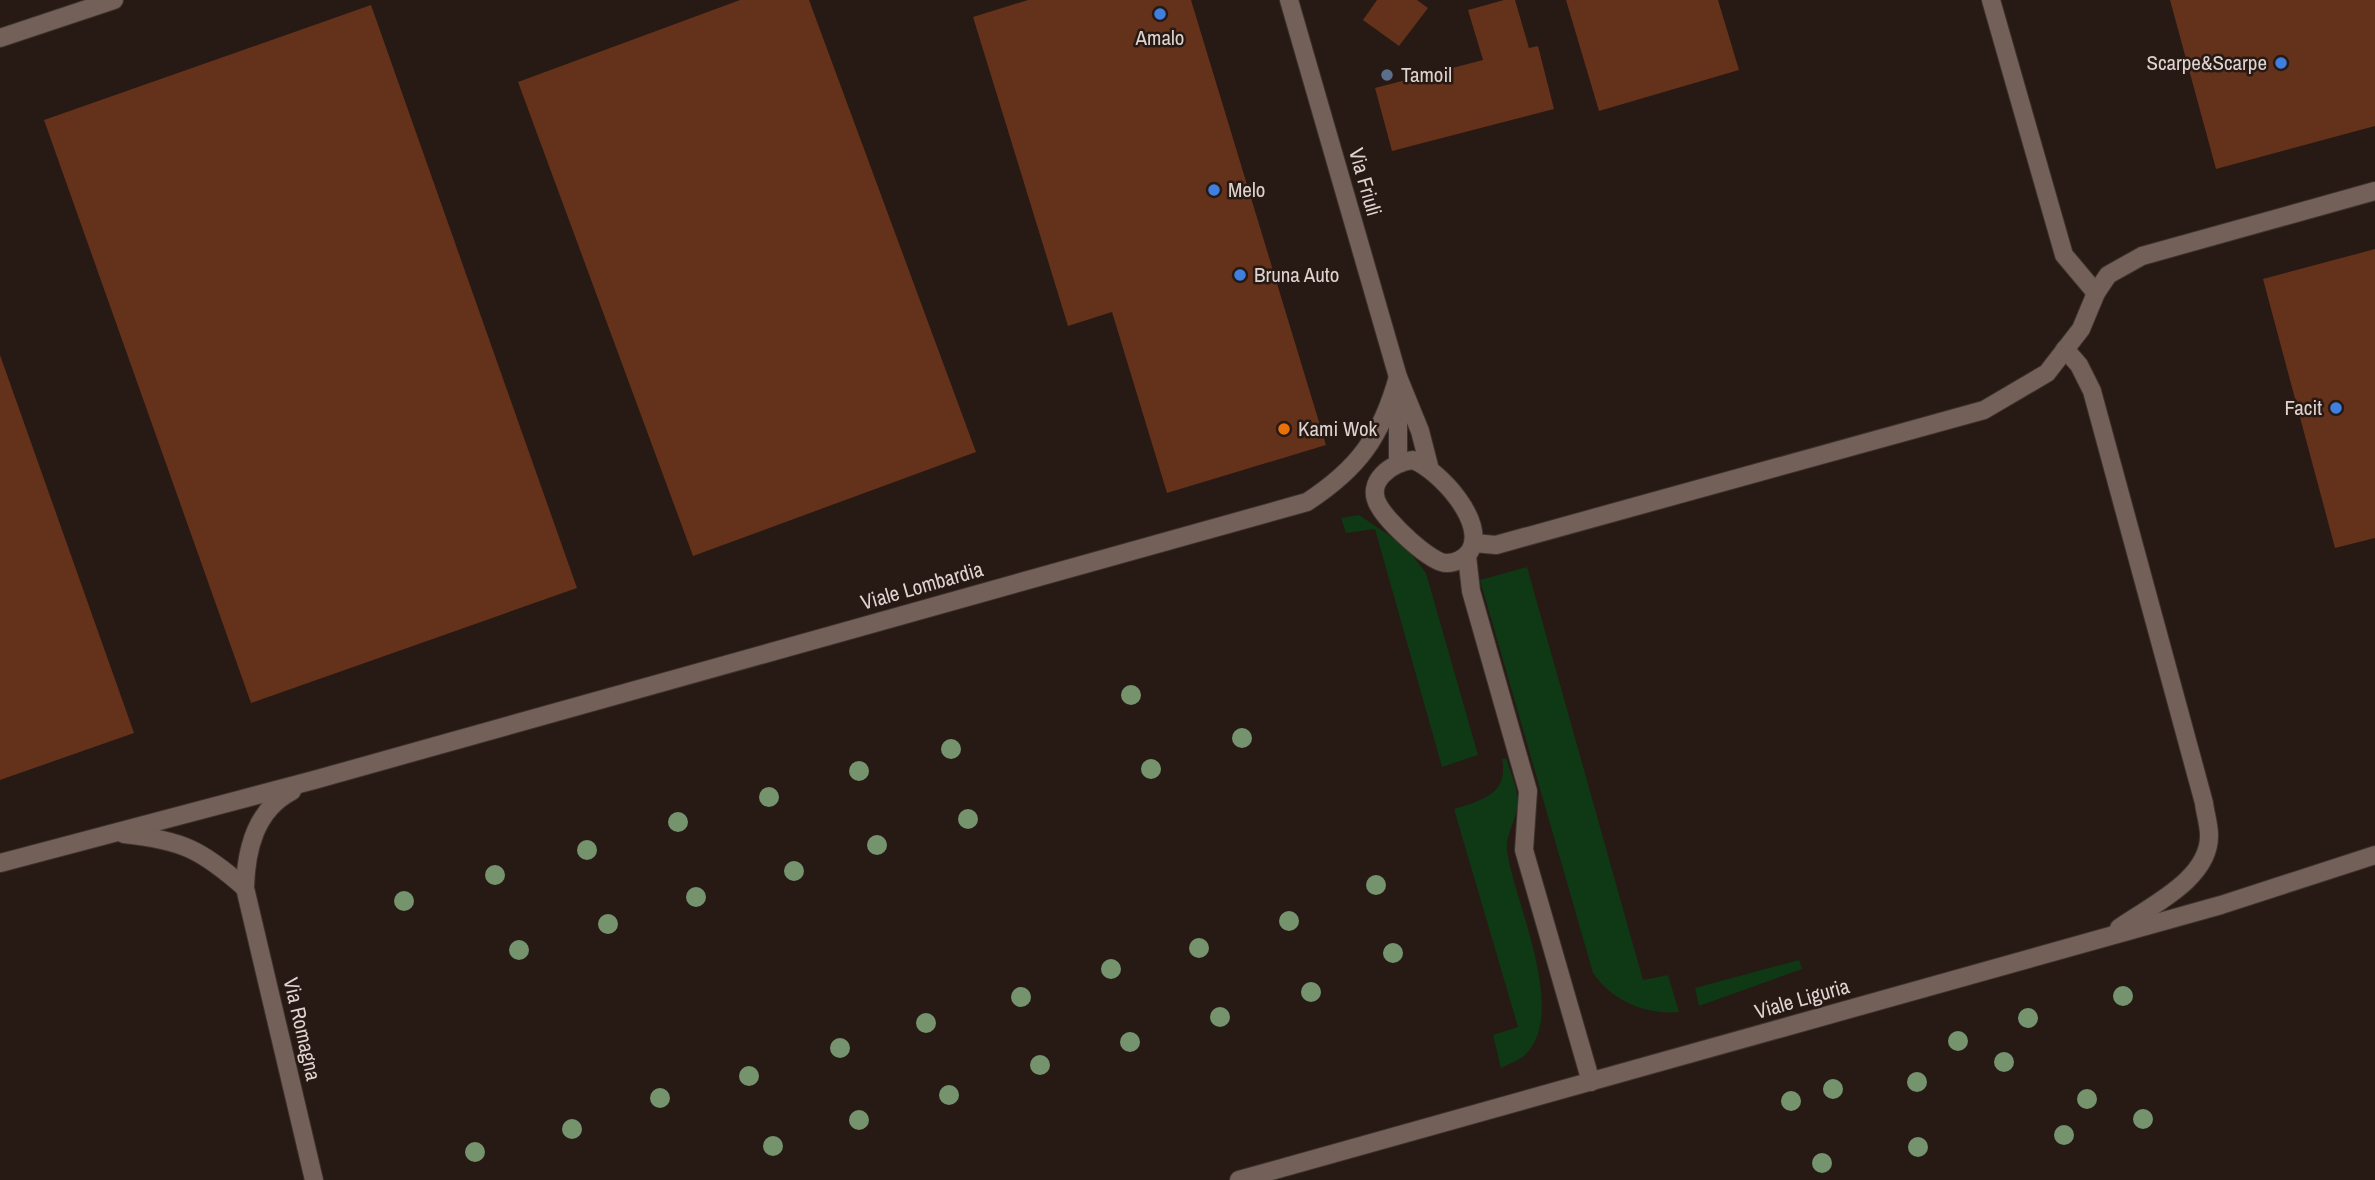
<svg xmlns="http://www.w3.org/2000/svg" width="2375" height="1180" font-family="'Archivo Narrow',sans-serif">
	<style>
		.green { fill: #0e3914 }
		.building { fill: #64311b }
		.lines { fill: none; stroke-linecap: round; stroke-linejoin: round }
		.minor-casing { stroke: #3d322f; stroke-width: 20 }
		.minor { stroke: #726059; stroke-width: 18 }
		.tree { fill: #75946d }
		.shop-dot { fill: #3f7fe0; stroke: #271913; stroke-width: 2.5 }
		.service-dot { fill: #5c6f8a; stroke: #271913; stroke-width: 2.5 }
		.food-dot { fill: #e8710a; stroke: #271913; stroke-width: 2.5 }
		.labels { text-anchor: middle; stroke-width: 5; stroke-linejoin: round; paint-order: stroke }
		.poi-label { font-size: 21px; fill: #ded3cf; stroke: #271913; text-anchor: start }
		.street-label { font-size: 21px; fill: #ded3cf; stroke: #271913 }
	</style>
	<rect width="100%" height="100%" fill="#271913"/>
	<g class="green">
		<path d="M1359,515L1405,546L1426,573L1478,755L1442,767L1375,529L1346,533L1341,518Z"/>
		<path d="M1527,567L1643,980L1668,975L1679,1012C1646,1015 1612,1001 1593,973L1480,580Z"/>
		<path d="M1506,758C1511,774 1520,792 1517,809C1514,824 1506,835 1507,850C1513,900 1570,1014 1524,1056C1518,1061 1508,1064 1501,1068L1493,1035L1518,1027L1454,809C1482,800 1509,794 1502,759Z"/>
		<path d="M1799,960L1802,969L1699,1006L1695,988Z"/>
	</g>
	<g class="building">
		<path d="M740,0H809L976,452L693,556L518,82Z"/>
		<path d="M1028,0H1191L1326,445L1167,493L1112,312L1068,326L973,17Z"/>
		<path d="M1377,0H1417L1428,8L1399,46L1363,20Z"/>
		<path d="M1504,0H1515L1529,48L1538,46L1554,109L1392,151L1375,88L1483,60L1468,10Z"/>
		<path d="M1566,0H1718L1739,70L1599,111Z"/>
		<path d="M2170,0H2375V126L2216,169Z"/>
		<path d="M371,5L577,588L251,703L44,120Z"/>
		<path d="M2375,249V538L2335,548L2263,279Z"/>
		<path d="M0,355L134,733L0,780Z"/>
	</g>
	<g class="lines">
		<g class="minor-casing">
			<g id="minor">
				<path d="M1289,0L1398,377L1420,431L1429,466"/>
				<path d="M1991,0L2064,255L2096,293"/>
				<path d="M0,38L114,0"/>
				<path d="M2065,349L2079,365L2092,391L2204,803C2205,813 2209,824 2209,835C2210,879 2150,906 2119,928"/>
				<path d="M1398,398V461"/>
				<path d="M1413,460C1439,470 1487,522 1470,551C1465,558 1456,563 1447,563C1431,564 1387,521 1379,506C1364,482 1392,462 1413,460Z"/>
				<path d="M1474,543L1496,545L1984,410L2047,373L2081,329L2096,293L2108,275L2142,256L2375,191"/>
				<path d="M1467,556L1471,591L1528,791L1524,850L1591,1082"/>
				<path d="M292,791C255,810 246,850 245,888L314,1180"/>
				<path d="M124,834C182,840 202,850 245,888"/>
				<path d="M0,863L314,780L1307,502C1359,468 1381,437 1398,377"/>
				<path d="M1239,1180L2221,905L2375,855"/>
			</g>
		</g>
		<use href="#minor" class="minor"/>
	</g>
	<g class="tree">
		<circle cx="1131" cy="695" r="10"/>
		<circle cx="1242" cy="738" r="10"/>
		<circle cx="951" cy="749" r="10"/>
		<circle cx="1151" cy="769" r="10"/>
		<circle cx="859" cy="771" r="10"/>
		<circle cx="769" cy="797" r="10"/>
		<circle cx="968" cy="819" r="10"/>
		<circle cx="678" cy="822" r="10"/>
		<circle cx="877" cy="845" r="10"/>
		<circle cx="587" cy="850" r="10"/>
		<circle cx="794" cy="871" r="10"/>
		<circle cx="495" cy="875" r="10"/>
		<circle cx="1376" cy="885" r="10"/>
		<circle cx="696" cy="897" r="10"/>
		<circle cx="404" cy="901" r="10"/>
		<circle cx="1289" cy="921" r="10"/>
		<circle cx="608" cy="924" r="10"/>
		<circle cx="1199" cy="948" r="10"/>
		<circle cx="519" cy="950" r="10"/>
		<circle cx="1393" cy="953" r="10"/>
		<circle cx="1111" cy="969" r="10"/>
		<circle cx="1311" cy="992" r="10"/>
		<circle cx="2123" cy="996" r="10"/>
		<circle cx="1021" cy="997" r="10"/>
		<circle cx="1220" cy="1017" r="10"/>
		<circle cx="2028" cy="1018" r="10"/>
		<circle cx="926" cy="1023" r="10"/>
		<circle cx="1958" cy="1041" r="10"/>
		<circle cx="1130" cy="1042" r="10"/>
		<circle cx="840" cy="1048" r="10"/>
		<circle cx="2004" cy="1062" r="10"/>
		<circle cx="1040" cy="1065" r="10"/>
		<circle cx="749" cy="1076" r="10"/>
		<circle cx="1917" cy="1082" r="10"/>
		<circle cx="1833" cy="1089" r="10"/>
		<circle cx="949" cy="1095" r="10"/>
		<circle cx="660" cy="1098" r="10"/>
		<circle cx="2087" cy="1099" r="10"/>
		<circle cx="1791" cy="1101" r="10"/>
		<circle cx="2143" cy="1119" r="10"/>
		<circle cx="859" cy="1120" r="10"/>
		<circle cx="572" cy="1129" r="10"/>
		<circle cx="2064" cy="1135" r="10"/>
		<circle cx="773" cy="1146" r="10"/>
		<circle cx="1918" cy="1147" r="10"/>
		<circle cx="475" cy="1152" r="10"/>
		<circle cx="1822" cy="1163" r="10"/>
	</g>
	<g class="shop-dot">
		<circle cx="1160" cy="14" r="7"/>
		<circle cx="2281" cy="63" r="7"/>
		<circle cx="1214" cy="190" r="7"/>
		<circle cx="1240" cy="275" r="7"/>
		<circle cx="2336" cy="408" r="7"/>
	</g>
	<circle class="service-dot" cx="1387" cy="75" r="7"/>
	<circle class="food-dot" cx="1284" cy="429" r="7"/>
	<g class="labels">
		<g class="poi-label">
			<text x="1160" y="45" text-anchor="middle">Amalo</text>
			<text x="2267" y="70" text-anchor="end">Scarpe&amp;Scarpe</text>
			<text x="1401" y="82">Tamoil</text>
			<text x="1228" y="197">Melo</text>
			<text x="1254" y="282">Bruna Auto</text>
			<text x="2322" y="415" text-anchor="end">Facit</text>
			<text x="1298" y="436">Kami Wok</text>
		</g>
		<g class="street-label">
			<text transform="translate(1365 182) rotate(74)" y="7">Via Friuli</text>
			<text transform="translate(922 586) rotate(-16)" y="7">Viale Lombardia</text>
			<text transform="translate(1802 999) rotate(-16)" y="7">Viale Liguria</text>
			<text transform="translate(302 1029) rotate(77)" y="7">Via Romagna</text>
		</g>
	</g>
</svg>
